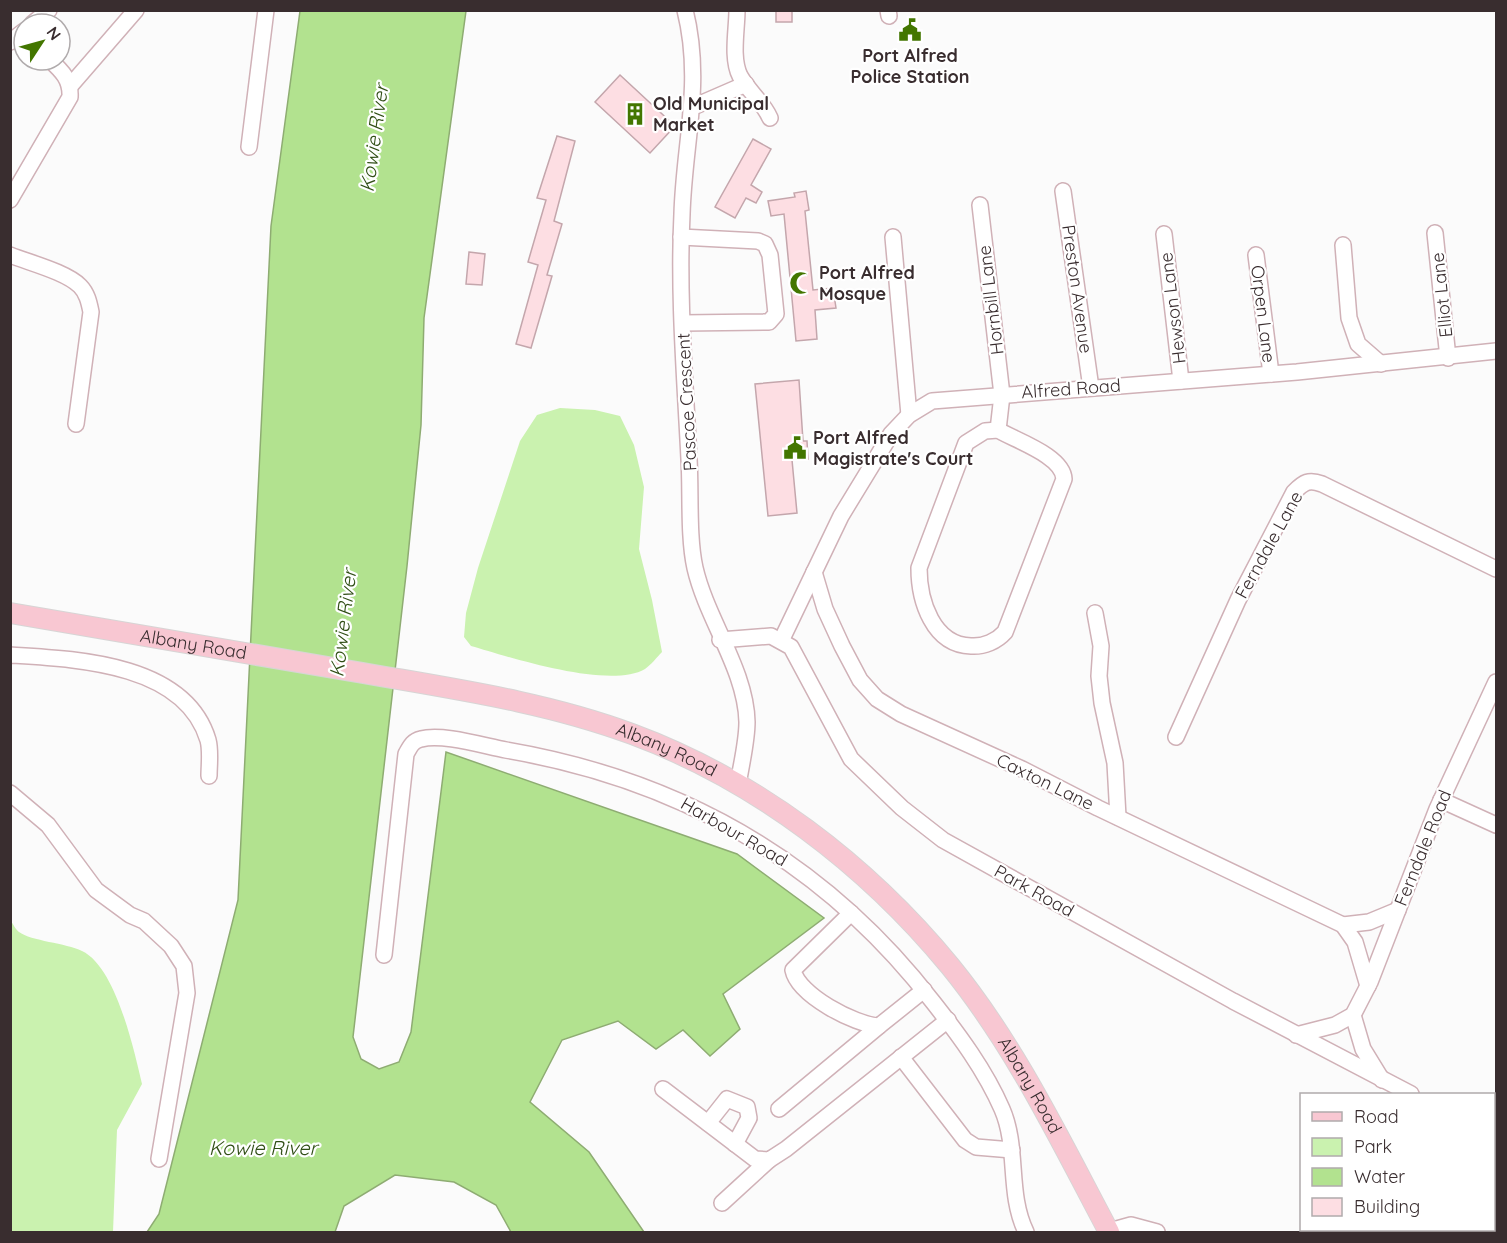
<svg xmlns="http://www.w3.org/2000/svg" width="1507" height="1243" font-family="Quicksand,sans-serif">
	<style>
		.green { fill: #caf2af }
		.water { fill: #b2e28f; stroke: #8eac72; stroke-width: 1.5 }
		.building { fill: #fddee3; stroke: #c4a6ac; stroke-width: 1.5 }
		.lines { fill: none; stroke-linecap: round; stroke-linejoin: round }
		.minor-casing { stroke: #d0b1b7; stroke-width: 18 }
		.major-casing { stroke: #d7d5d5; stroke-width: 22 }
		.minor { stroke: #fff; stroke-width: 15 }
		.major { stroke: #f8c7d2; stroke-width: 20 }
		.labels { text-anchor: middle; stroke-width: 4.5; stroke-linejoin: round; paint-order: stroke }
		.poi-label { font-size: 18px; font-weight: bold; fill: #392d2f; stroke: #fff; text-anchor: start }
		.street-label { font-size: 18px; fill: #392d2f; stroke: #fff }
		.water-label { font-size: 20px; font-style: italic; fill: #304e15; stroke: #fff }
	</style>
	<rect width="100%" height="100%" fill="#fbfbfb"/>
	<g class="green">
		<path d="M560,408L595,410L620,416L634,445L644,487L639,549L652,600L662,652C657,657 651,665 645,669C609,690 509,657 471,646L464,637L466,613L478,568L520,441L537,415Z"/>
		<path d="M11,921C13,924 16,930 19,932C31,941 66,943 82,951C116,967 134,1050 142,1084L117,1130L113,1232H11Z"/>
	</g>
	<path class="water" d="M300,11H466L424,318L421,425L407,566L353,1037L361,1059L379,1069L399,1062L411,1032L446,752L737,854L824,918L723,994L740,1029L710,1056L683,1030L656,1049L618,1021L562,1040L530,1102L589,1152L644,1232H511L496,1205L454,1182L395,1175L344,1206L335,1232H147L159,1214L238,900L271,226Z"/>
	<g class="building">
		<rect x="776" y="10" width="16" height="12"/>
		<path d="M620,75L675,126L650,153L595,102Z"/>
		<path d="M557,136L575,141L554,221L562,224L547,275L552,276L531,348L516,344L538,265L528,262L546,200L537,198Z"/>
		<path d="M753,139L771,149L751,185L762,192L756,203L746,198L735,218L715,207Z"/>
		<path d="M806,191L809,210L805,211L813,290L833,288L836,308L815,310L817,339L796,341L784,214L771,216L768,201L795,197L794,193Z"/>
		<path d="M469,252L485,254L482,285L466,284Z"/>
		<path d="M799,380L803,441H807L808,459L792,460L797,513L768,516L755,384Z"/>
	</g>
	<g class="lines">
		<g class="minor-casing">
			<g id="minor">
				<path d="M685,10C703,82 684,143 682,214C678,295 685,378 689,459C691,491 688,537 695,568C707,620 746,670 747,722C747,742 741,765 738,785"/>
				<path d="M737,10C737,30 731,58 740,76C749,92 763,102 770,118"/>
				<path d="M888,10L889,16"/>
				<path d="M32,24L49,10"/>
				<path d="M10,42L24,31"/>
				<path d="M71,85L136,10"/>
				<path d="M693,107L746,84"/>
				<path d="M249,147L266,10"/>
				<path d="M1063,191L1091,388"/>
				<path d="M10,200L70,97C71,80 62,71 50,60"/>
				<path d="M980,205L1002,395L998,430"/>
				<path d="M1435,233L1448,358"/>
				<path d="M1164,234L1181,381"/>
				<path d="M681,237L758,241L765,244L770,255L776,314L769,322L683,323"/>
				<path d="M893,237L909,415"/>
				<path d="M1343,245L1349,318L1358,344L1381,364"/>
				<path d="M10,255C30,263 66,272 80,286C87,293 89,302 91,312L76,424"/>
				<path d="M1256,255L1271,374"/>
				<path d="M998,430C1017,441 1063,456 1064,479L1005,632C997,641 984,647 971,646C933,645 919,601 919,568L966,443L985,431Z"/>
				<path d="M814,572L825,609L842,646L860,680L877,699L901,714L1022,769L1098,808L1343,925L1355,942L1368,986"/>
				<path d="M1095,613L1101,646L1099,676L1102,703L1115,763L1118,817"/>
				<path d="M720,640L771,636L791,647L851,759L902,808L943,840L1233,1001L1411,1094"/>
				<path d="M781,641L841,516L891,434L909,415L932,401L1297,372L1496,351"/>
				<path d="M10,655C76,659 185,663 208,740C211,751 209,765 209,776"/>
				<path d="M1176,737L1238,600L1294,492C1304,482 1309,479 1322,484L1496,569"/>
				<path d="M10,793L48,825L96,890L130,915L144,921L171,946L184,966L187,993L159,1159"/>
				<path d="M1441,800L1496,825"/>
				<path d="M851,913L793,970C798,995 855,1025 879,1026L924,990"/>
				<path d="M1343,925L1369,922L1398,910"/>
				<path d="M384,955L406,754C410,747 412,741 421,739C442,733 484,746 506,750C681,780 824,861 933,1002C959,1035 985,1070 1002,1109C1019,1148 1007,1193 1026,1232"/>
				<path d="M1353,1015L1363,1049L1382,1080"/>
				<path d="M1296,1035L1335,1025L1353,1015L1370,982L1437,809L1496,682"/>
				<path d="M901,1057L965,1140L976,1147L1012,1150"/>
				<path d="M663,1089L755,1159L769,1160L786,1149L948,1020"/>
				<path d="M779,1109L879,1026"/>
				<path d="M708,1123L727,1099L747,1107L749,1118L735,1144"/>
				<path d="M1494,1135L1496,1136"/>
				<path d="M722,1203L769,1160"/>
				<path d="M1106,1232L1131,1225L1157,1232"/>
			</g>
		</g>
		<g class="major-casing">
			<g id="major">
				<path id="s1" d="M10,613C128,634 246,653 363,673C454,689 546,702 632,734C756,780 867,865 950,966C1016,1047 1061,1142 1109,1232"/>
			</g>
		</g>
		<use href="#minor" class="minor"/>
		<use href="#major" class="major"/>
	</g>
	<defs>
		<g id="civic-bare" transform="scale(1.8)"><path d="M-.6-6.5H3V-4.5H.6V-3L4-1V1h2V6H-6V1h2V-1L-.6-3ZM-1.2 2.5V6h2.4V2.5Z" fill="#437600" stroke="#fff" stroke-width="2.5" paint-order="stroke"/></g>
		<g id="building-bare" transform="scale(1.8)"><path d="M-4-6H4V6H1V3H-1V6H-4ZM-2.5-4.3h1.7v1.8h-1.7ZM.8-4.3h1.7v1.8H.8ZM-2.5-1h1.7V.8h-1.7ZM.8-1h1.7V.8H.8Z" fill="#437600" stroke="#fff" stroke-width="2.5" paint-order="stroke"/></g>
		<g id="mosque-bare" transform="scale(1.8)"><path d="M3.5-4.9A6 6 0 1 0 3.5 4.9A5 5 0 1 1 3.5-4.9Z" fill="#437600" stroke="#fff" stroke-width="2.5" paint-order="stroke"/></g>
	</defs>
	<g fill-rule="evenodd">
		<use href="#civic-bare" x="910" y="30"/>
		<use href="#building-bare" x="635" y="114"/>
		<use href="#mosque-bare" x="801" y="283"/>
		<use href="#civic-bare" x="795" y="448"/>
	</g>
	<g class="labels">
		<g class="poi-label">
			<text x="910" y="62" text-anchor="middle">Port Alfred<tspan x="910" dy="21">Police Station</tspan></text>
			<text x="653" y="110">Old Municipal<tspan x="653" dy="21">Market</tspan></text>
			<text x="819" y="279">Port Alfred<tspan x="819" dy="21">Mosque</tspan></text>
			<text x="813" y="444">Port Alfred<tspan x="813" dy="21">Magistrate's Court</tspan></text>
		</g>
		<g class="street-label">
			<text transform="translate(1077 289) rotate(82)" y="6">Preston Avenue</text>
			<text transform="translate(1442 295) rotate(-96)" y="6">Elliot Lane</text>
			<text transform="translate(991 300) rotate(-97)" y="6">Hornbill Lane</text>
			<text transform="translate(1173 308) rotate(-97)" y="6">Hewson Lane</text>
			<text transform="translate(1263 314) rotate(83)" y="6">Orpen Lane</text>
			<text transform="translate(1071 389) rotate(-4)" y="6">Alfred Road</text>
			<text transform="translate(687 402) rotate(-93)" y="6">Pascoe Crescent</text>
			<text transform="translate(1269 545) rotate(-61)" y="6">Ferndale Lane</text>
			<text dy="6" stroke="none"><textPath href="#s1" startOffset="186">Albany Road</textPath></text>
			<text dy="6" stroke="none"><textPath href="#s1" startOffset="672">Albany Road</textPath></text>
			<text transform="translate(1045 782) rotate(26)" y="6">Caxton Lane</text>
			<text transform="translate(734 832) rotate(30)" y="6">Harbour Road</text>
			<text transform="translate(1423 848) rotate(-68)" y="6">Ferndale Road</text>
			<text transform="translate(1034 891) rotate(29)" y="6">Park Road</text>
			<text dy="6" stroke="none"><textPath href="#s1" startOffset="1176">Albany Road</textPath></text>
		</g>
		<g class="water-label">
			<text transform="translate(374 138) rotate(-82)" y="7">Kowie River</text>
			<text transform="translate(343 623) rotate(-83)" y="7">Kowie River</text>
			<text x="263" y="1155">Kowie River</text>
		</g>
	</g>
	<rect width="1507" height="1243" fill="none" stroke="#392d2f" stroke-width="24"/>
	<rect x="1300" y="1093" width="195" height="138" fill="#ffffff" stroke="#b0abac" stroke-width="1.5"/>
	<rect x="1312" y="1112" width="30" height="9" fill="#f8c7d2" stroke="#b0abac" stroke-width="1.5"/>
	<text x="1354" y="1123" font-size="18" fill="#392d2f">Road</text>
	<rect x="1312" y="1138" width="30" height="18" fill="#caf2af" stroke="#b0abac" stroke-width="1.5"/>
	<text x="1354" y="1153" font-size="18" fill="#392d2f">Park</text>
	<rect x="1312" y="1168" width="30" height="18" fill="#b2e28f" stroke="#b0abac" stroke-width="1.5"/>
	<text x="1354" y="1183" font-size="18" fill="#392d2f">Water</text>
	<rect x="1312" y="1198" width="30" height="18" fill="#fddee3" stroke="#b0abac" stroke-width="1.5"/>
	<text x="1354" y="1213" font-size="18" fill="#392d2f">Building</text>
	<g transform="translate(42 42) rotate(54)"><circle r="28" fill="#ffffff" stroke="#b0abac" stroke-width="1.5"/>
	<path d="M0-4.5L10 22L0 15L-10 22Z" fill="#437600"/>
	<text y="-9" font-size="16" font-weight="bold" text-anchor="middle" fill="#392d2f">N</text>
	</g>
</svg>
